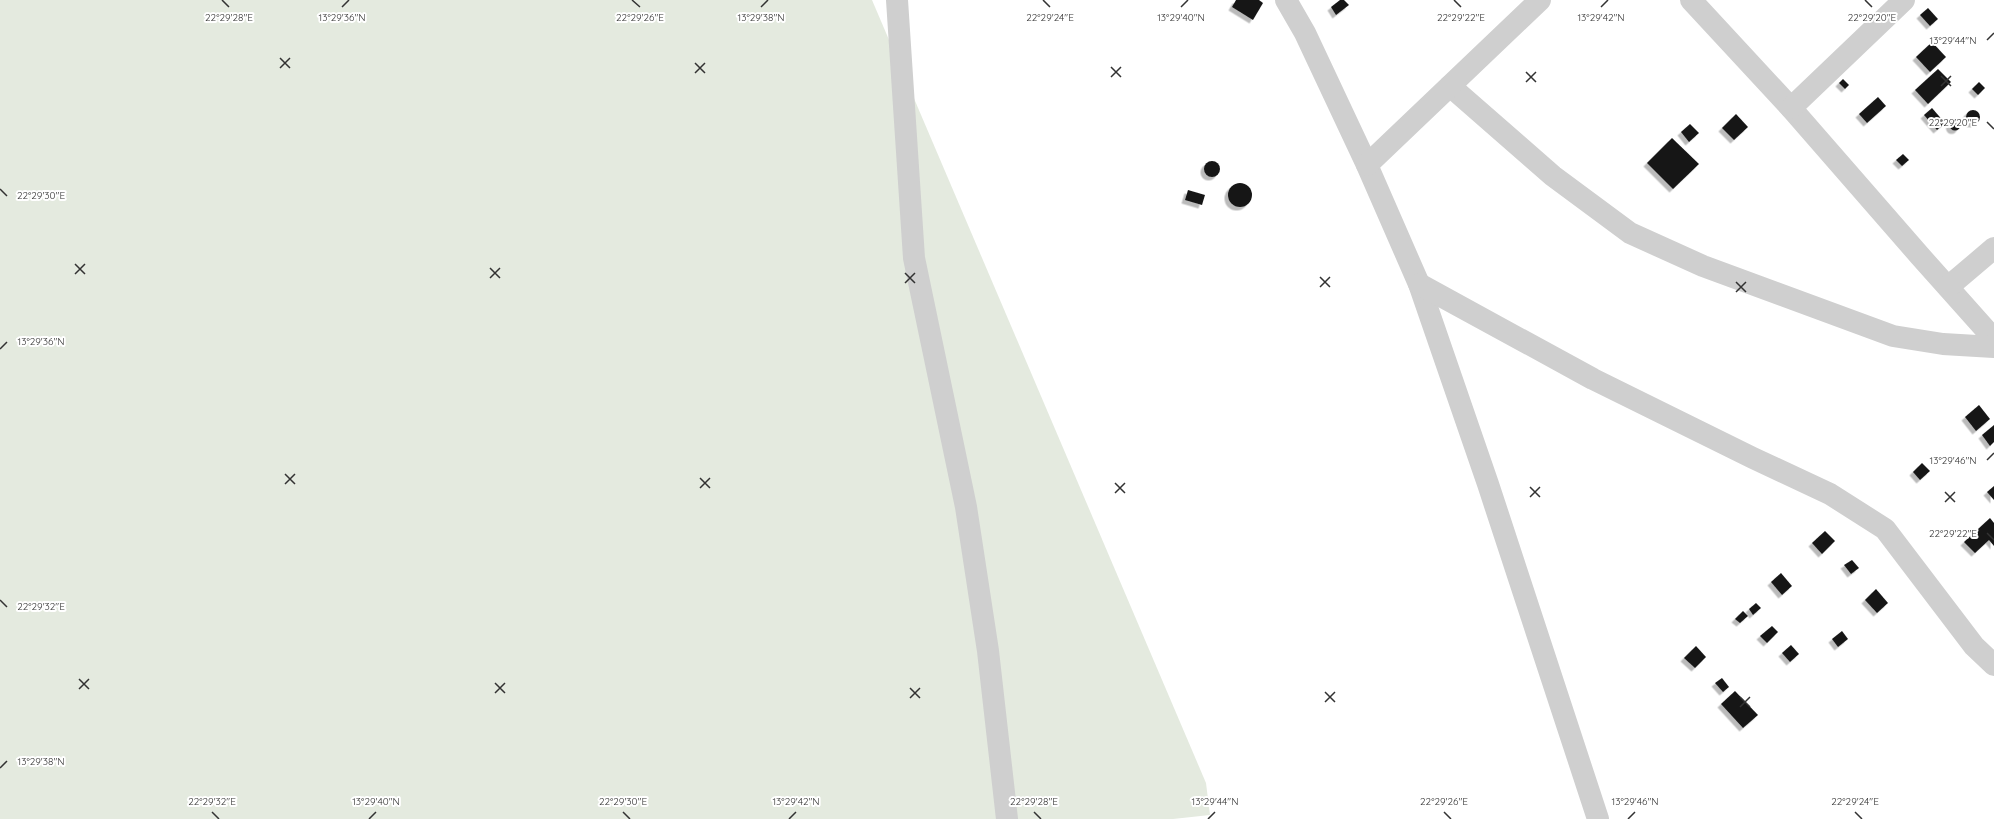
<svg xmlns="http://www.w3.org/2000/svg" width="1994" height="819" font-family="Quicksand,sans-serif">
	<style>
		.green { fill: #e4eadf }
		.building { fill: #191919; filter: url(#shadow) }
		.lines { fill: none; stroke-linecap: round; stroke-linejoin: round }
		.minor { stroke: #cfcfcf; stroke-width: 22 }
		.ticks { fill: none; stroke: #323232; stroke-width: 1.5 }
		.ticks-label { font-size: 10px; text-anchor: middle; fill: #323232; stroke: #fff; stroke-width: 4; stroke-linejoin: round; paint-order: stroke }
	</style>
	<defs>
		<filter id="shadow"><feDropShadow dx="-3.5" dy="3.5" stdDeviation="0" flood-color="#0004"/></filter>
	</defs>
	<rect width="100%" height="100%" fill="#fff"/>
	<path class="green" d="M0,0H872L1206,783L1210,815L1173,819H0Z"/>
	<g class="building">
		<path d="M1236,0H1259L1263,3L1253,20L1232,7Z"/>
		<path d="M1340,0H1344L1349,5L1336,15L1331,7Z"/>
		<path d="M1928,8L1938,19L1930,26L1920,15Z"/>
		<path d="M1932,42L1946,57L1930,72L1916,57Z"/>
		<path d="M1938,69L1951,82L1928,104L1915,90Z"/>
		<path d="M1843,79L1849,85L1845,89L1839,83Z"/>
		<path d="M1979,82L1985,88L1978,95L1972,89Z"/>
		<path d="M1878,97L1886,106L1867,123L1859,114Z"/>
		<path d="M1932,108L1945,123L1937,130L1924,115Z"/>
		<circle cx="1973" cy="117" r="7"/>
		<path d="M1736,114L1748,127L1734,140L1722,128Z"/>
		<circle cx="1955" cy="125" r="5.5"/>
		<path d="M1690,124L1699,133L1689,142L1681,132Z"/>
		<path d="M1672,138L1699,164L1673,189L1647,163Z"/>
		<path d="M1903,154L1909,160L1902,166L1896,160Z"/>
		<circle cx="1212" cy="169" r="8"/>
		<circle cx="1240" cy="195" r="12"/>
		<path d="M1188,190L1205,195L1202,205L1185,200Z"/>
		<path d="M1979,405L1990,419L1976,431L1965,417Z"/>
		<path d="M1994,425V442L1990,446L1982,435Z"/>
		<path d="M1922,463L1930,471L1920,480L1913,472Z"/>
		<path d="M1994,486V500L1987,492Z"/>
		<path d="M1990,518L1994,523V546L1989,540L1975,553L1964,542Z"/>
		<path d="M1825,531L1835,541L1822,554L1812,543Z"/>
		<path d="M1852,560L1859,568L1851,574L1844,565Z"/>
		<path d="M1781,573L1792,586L1782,595L1771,582Z"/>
		<path d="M1876,589L1888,603L1877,613L1865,600Z"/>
		<path d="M1756,603L1761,608L1753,615L1749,609Z"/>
		<path d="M1743,611L1748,616L1740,623L1735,619Z"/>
		<path d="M1772,626L1778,632L1767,643L1760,636Z"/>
		<path d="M1842,631L1848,639L1838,647L1832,639Z"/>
		<path d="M1791,645L1799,654L1790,662L1782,653Z"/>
		<path d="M1696,646L1706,657L1695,668L1684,658Z"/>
		<path d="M1722,678L1729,687L1723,692L1715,683Z"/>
		<path d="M1735,691L1758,715L1743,728L1721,704Z"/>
	</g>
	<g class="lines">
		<g class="minor">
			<path d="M897,0L914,258L966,507L988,651L1007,819"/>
			<path d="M1286,0L1305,33L1367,165L1419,284L1488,484L1598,819"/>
			<path d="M1691,0L1791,108L1920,256L1994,339"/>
			<path d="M1450,86L1553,176L1630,233L1703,266L1893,336L1943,344L1994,347"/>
			<path d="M1791,108L1904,0"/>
			<path d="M1367,165L1540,0"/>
			<path d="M1419,284L1593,379L1753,458L1830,494L1885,529L1974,646L1994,665"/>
			<path d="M1948,287L1994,248"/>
		</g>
	</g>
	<path class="ticks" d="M222,0L229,7M632,0L640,7M1043,0L1050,7M1454,0L1461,7M1865,0L1872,7M342,7L349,0M761,7L768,0M1181,7L1188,0M1601,7L1608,0M1987,40L1994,33M280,58L290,68M695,63L705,73M1111,67L1121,77M280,68L290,58M1526,72L1536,82M695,73L705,63M1941,76L1951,86M1111,77L1121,67M1526,82L1536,72M1941,86L1951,76M1987,122L1994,129M0,189L7,196M75,264L85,274M490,268L500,278M905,273L915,283M75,274L85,264M1320,277L1330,287M490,278L500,268M1736,282L1746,292M905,283L915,273M1320,287L1330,277M1736,292L1746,282M0,349L7,342M1987,460L1994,453M285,474L295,484M700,478L710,488M1115,483L1125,493M285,484L295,474M1530,487L1540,497M700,488L710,478M1945,492L1955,502M1115,493L1125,483M1530,497L1540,487M1945,502L1955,492M1987,533L1994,540M0,600L7,607M79,679L89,689M495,683L505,693M910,688L920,698M79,689L89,679M1325,692L1335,702M495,693L505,683M1740,697L1750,707M910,698L920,688M1325,702L1335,692M1740,707L1750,697M0,768L7,761M212,812L219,819M623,812L630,819M1034,812L1041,819M1444,812L1451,819M1855,812L1862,819M369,819L376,812M789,819L796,812M1208,819L1215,812M1628,819L1635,812"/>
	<g class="ticks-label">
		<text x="229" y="21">22°29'28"E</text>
		<text x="342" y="21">13°29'36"N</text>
		<text x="640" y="21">22°29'26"E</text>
		<text x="761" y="21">13°29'38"N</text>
		<text x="1050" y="21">22°29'24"E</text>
		<text x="1181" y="21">13°29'40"N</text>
		<text x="1461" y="21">22°29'22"E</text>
		<text x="1601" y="21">13°29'42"N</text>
		<text x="1872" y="21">22°29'20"E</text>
		<text x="1953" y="44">13°29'44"N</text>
		<text x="1953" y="126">22°29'20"E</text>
		<text x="41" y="199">22°29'30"E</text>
		<text x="41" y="345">13°29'36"N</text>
		<text x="1953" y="464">13°29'46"N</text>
		<text x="1953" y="537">22°29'22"E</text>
		<text x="41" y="610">22°29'32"E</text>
		<text x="41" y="765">13°29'38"N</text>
		<text x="376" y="805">13°29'40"N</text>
		<text x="1215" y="805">13°29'44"N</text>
		<text x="1635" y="805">13°29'46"N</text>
		<text x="212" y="805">22°29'32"E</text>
		<text x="623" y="805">22°29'30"E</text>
		<text x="796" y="805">13°29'42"N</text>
		<text x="1034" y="805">22°29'28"E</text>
		<text x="1444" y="805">22°29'26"E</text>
		<text x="1855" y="805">22°29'24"E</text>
	</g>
</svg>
